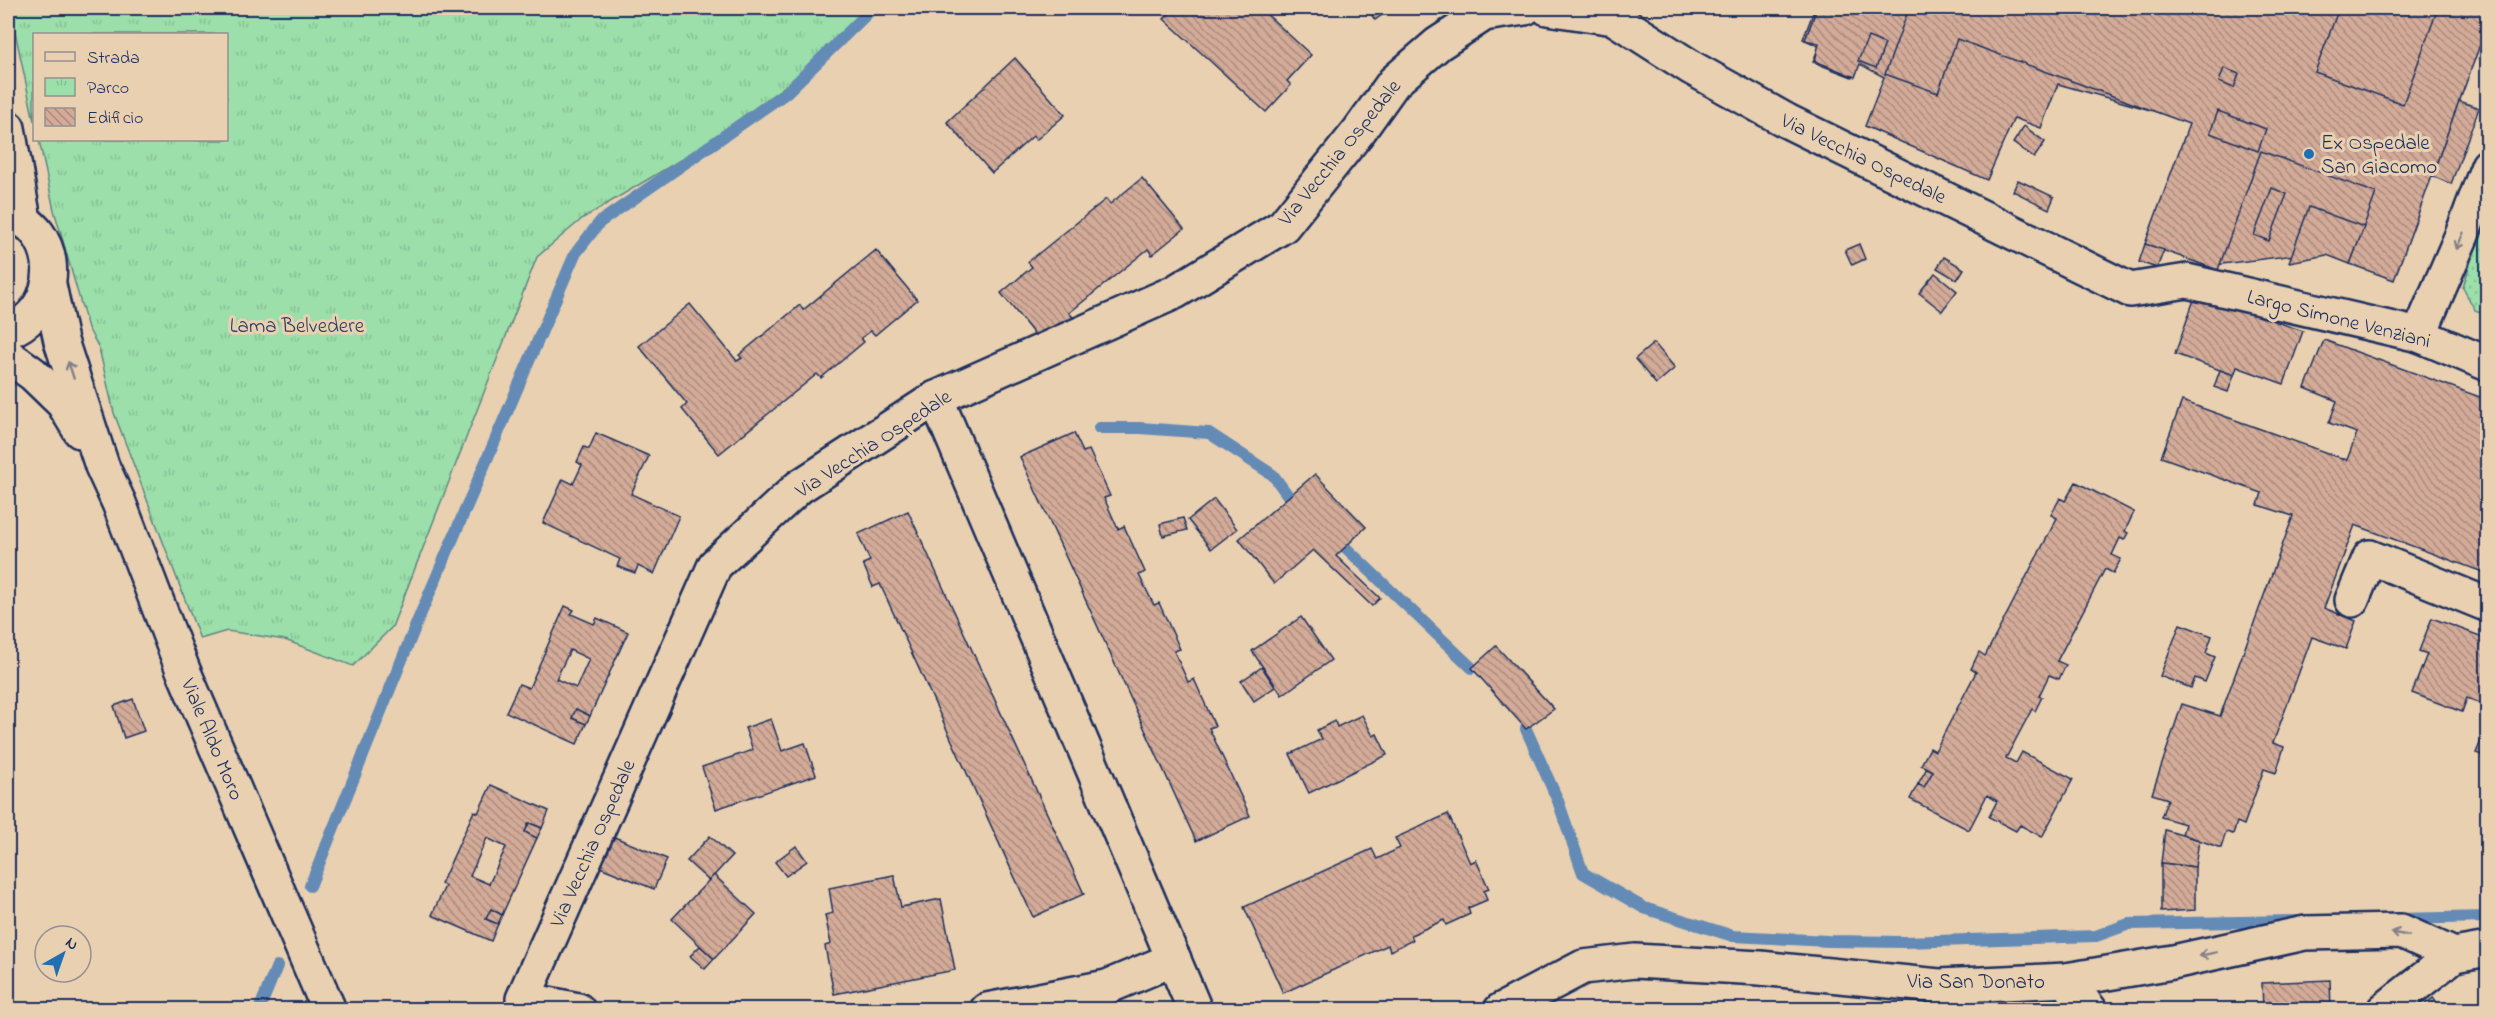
<svg xmlns="http://www.w3.org/2000/svg" width="2495" height="1017" font-family="'Indie Flower',sans-serif">
	<style>
		.grass { fill: url(#grass-dots); stroke: #5c8784; stroke-width: 1.5 }
		.park { fill: url(#park-tufts); stroke: #5c8784; stroke-width: 1.5 }
		.lines { fill: none; stroke-linecap: round; stroke-linejoin: round }
		.stream { stroke: #648bb6; stroke-width: 12 }
		.building { fill: url(#building-back-hatch); stroke: #1b2f5e; stroke-width: 1.5; fill-rule: evenodd }
		.minor-casing { stroke: #1b2f5e; stroke-width: 38 }
		.major-casing { stroke: #1b2f5e; stroke-width: 38 }
		.minor { stroke: #e9d0b1; stroke-width: 33 }
		.major { stroke: #e9d0b1; stroke-width: 33 }
		.oneway { stroke: #828088 }
		.poi-dot { fill: #1f6fb2; stroke: #e9d0b1; stroke-width: 2 }
		.labels { text-anchor: middle; stroke-width: 6; stroke-linejoin: round; paint-order: stroke }
		.poi-label { font-size: 21px; fill: #1b2f5e; stroke: #e9d0b1; text-anchor: start }
		.street-label { font-size: 21px; fill: #1b2f5e; stroke: #e9d0b1 }
		.park-label { font-size: 21px; fill: #284166; stroke: #e9d0b1 }
	</style>
	<defs>
		<pattern id="grass-dots" width="8" height="8" patternUnits="userSpaceOnUse" patternTransform="scale(1.5)"><rect width="8" height="8" fill="#9cdfaa"/><path d="M2 2h.1M6 6h.1" fill="none" stroke="#86c095" stroke-width="1.8" stroke-linecap="round"/></pattern>
		<pattern id="park-tufts" width="24" height="20" patternUnits="userSpaceOnUse" patternTransform="scale(1.5)"><rect width="24" height="20" fill="#9cdfaa"/><path d="M3 7l-1-3M5 7V3M7 7l1-3M15 17l-1-3M17 17v-4M19 17l1-3" fill="none" stroke="#86c095"/></pattern>
		<pattern id="building-back-hatch" width="6" height="6" patternUnits="userSpaceOnUse" patternTransform="scale(1.5)"><rect width="6" height="6" fill="#d3ab98"/><path d="M-1 5l2 2M0 0l6 6M5-1l2 2" fill="none" stroke="#aa8c7f"/></pattern>
	</defs>
	<rect width="100%" height="100%" fill="#e9d0b1"/>
	<filter id="ink" filterUnits="userSpaceOnUse"><feTurbulence type="fractalNoise" baseFrequency=".0167" numOctaves="2"/><feDisplacementMap in="SourceGraphic" scale="12" xChannelSelector="R" yChannelSelector="G"/><feConvolveMatrix kernelMatrix="1 2 1 2 8 2 1 2 1" color-interpolation-filters="sRGB"/></filter>
	<g filter="url(#ink)">
		<path class="grass" d="M2487,204V315L2475,310L2463,288Z"/>
		<path class="park" d="M10,8H154L160,10L165,8H870L807,70L697,150L583,218L537,257L392,627L353,666L285,640L227,631L200,639L114,413L99,348L88,328L54,210L39,140H226V34H34V121Z"/>
		<g class="lines">
			<g class="stream">
				<path d="M1099,428H1140L1209,433L1273,475L1289,497"/>
				<path d="M1345,547L1472,668"/>
				<path d="M1526,729L1558,801L1583,873L1644,908L1733,936L1828,941L1904,942L2096,936L2129,924L2298,921"/>
				<path d="M310,886L418,620L575,254L600,222L786,93L873,8"/>
				<path d="M2397,919L2488,917"/>
				<path d="M259,1010L277,966"/>
			</g>
		</g>
		<g class="building">
			<path d="M1174,8H1260L1311,55L1287,81L1291,85L1266,112L1164,19Z"/>
			<path d="M1367,8H1392L1375,20Z"/>
			<path d="M1815,8H1846L1875,19L1852,77L1813,62L1819,46L1803,39Z"/>
			<path d="M1817,8H2488V11L2392,273L2327,251L2214,265L2151,240L2193,122L2058,84L2041,128L2014,118L1987,180L1865,126L1884,77L1860,64L1855,77L1815,61L1819,43L1805,40Z"/>
			<path d="M1909,8H2339L2315,72L2403,104L2438,8H2435H2488V23L2394,280L2350,264L2376,193L2261,151L2218,270L2145,244L2189,124L1957,39L1938,93L1885,74ZM2224,68L2239,74L2234,88L2219,82ZM2218,111L2266,129L2258,151L2210,133Z"/>
			<path d="M1868,37L1885,44L1876,68L1858,61Z"/>
			<path d="M1015,58L1065,115L1036,140L1033,136L992,173L947,122Z"/>
			<path d="M2459,101L2479,108L2451,184L2432,176Z"/>
			<path d="M2024,126L2045,142L2034,158L2013,143Z"/>
			<path d="M1142,178L1184,229L1152,255L1148,249L1069,313L1074,318L1042,344L1001,293L1032,267L1028,262L1106,199L1110,204Z"/>
			<path d="M2018,180L2054,197L2049,209L2013,191Z"/>
			<path d="M2272,188L2287,194L2269,241L2254,235Z"/>
			<path d="M2309,207L2364,227L2350,264L2327,255L2289,262Z"/>
			<path d="M1859,244L1865,259L1852,265L1845,250Z"/>
			<path d="M2145,244L2164,250L2157,268L2139,262Z"/>
			<path d="M876,250L917,300L875,335L871,331L861,338L864,342L821,378L817,374L719,454L682,409L687,404L639,346L690,304L737,361L742,358L739,355L800,305L803,310Z"/>
			<path d="M1944,257L1964,269L1957,280L1937,268Z"/>
			<path d="M1935,273L1957,291L1942,311L1919,293Z"/>
			<path d="M2196,294L2303,331L2284,384L2237,367L2234,375L2175,354Z"/>
			<path d="M2324,340L2488,400V574L2355,525L2324,608L2356,621L2346,649L2312,637L2273,743L2284,747L2276,773L2264,769L2244,825L2237,822L2233,834L2226,832L2221,848L2182,834L2185,824L2161,817L2168,799L2152,794L2182,704L2220,716L2293,516L2258,505L2262,493L2161,457L2182,401L2347,460L2357,433L2329,423L2337,401L2305,388Z"/>
			<path d="M1654,343L1675,368L1656,384L1635,359Z"/>
			<path d="M2220,370L2234,375L2228,392L2214,387Z"/>
			<path d="M596,433L649,456L631,494L679,516L654,574L638,566L635,573L617,566L620,559L543,523L563,479L573,484L582,465L577,462L584,447L589,449Z"/>
			<path d="M1074,433L1083,452L1089,450L1110,496L1104,498L1118,529L1124,526L1145,572L1139,575L1154,605L1159,603L1180,649L1174,651L1188,682L1194,679L1215,726L1209,728L1250,816L1196,841L1020,457Z"/>
			<path d="M1315,474L1366,527L1336,556L1380,598L1372,606L1313,550L1274,584L1239,539Z"/>
			<path d="M2076,482L2134,512L2125,531L2128,533L2124,540L2120,538L2112,555L2121,559L2113,573L2105,569L2057,661L2066,665L2059,679L2049,675L2039,696L2042,697L2035,711L2032,709L2006,758L2016,763L2022,752L2073,779L2042,837L2020,825L2016,831L1989,817L1997,801L1987,795L1969,830L1910,799L1918,784L1924,787L1933,771L1921,765L1930,748L1935,751L1976,672L1971,669L1979,652L1985,656L2057,518L2051,515L2060,498L2065,501Z"/>
			<path d="M1214,499L1237,529L1211,549L1188,520Z"/>
			<path d="M908,511L1084,894L1033,917L880,584L873,587L863,564L870,561L858,534Z"/>
			<path d="M1183,518L1187,530L1163,536L1160,524Z"/>
			<path d="M565,606L574,610L571,614L594,624L597,618L628,632L590,716L576,709L572,718L586,724L577,744L506,712L519,684L529,688ZM570,650L589,659L576,688L556,679Z"/>
			<path d="M1301,617L1331,660L1282,695L1252,651Z"/>
			<path d="M2432,618L2488,639V706L2467,698L2462,712L2412,693L2427,654L2419,651Z"/>
			<path d="M2180,624L2212,636L2206,653L2215,657L2205,682L2195,678L2191,688L2160,676Z"/>
			<path d="M1496,646L1554,709L1526,729L1472,668Z"/>
			<path d="M1262,667L1275,687L1254,701L1241,681Z"/>
			<path d="M133,699L144,731L124,738L114,706Z"/>
			<path d="M576,709L590,716L586,724L572,718Z"/>
			<path d="M1362,715L1373,736L1377,734L1387,755L1309,793L1290,754L1322,739L1317,730L1335,721L1337,727Z"/>
			<path d="M771,719L782,751L805,743L816,775L716,809L702,767L753,750L745,728Z"/>
			<path d="M2488,724V757L2476,753Z"/>
			<path d="M1927,768L1933,771L1924,787L1918,784Z"/>
			<path d="M491,785L549,811L542,828L529,823L525,832L537,838L502,915L491,909L486,919L498,924L491,941L432,915L445,886L441,884L474,811L478,813ZM487,838L506,847L489,884L470,876Z"/>
			<path d="M1448,814L1470,863L1476,860L1489,889L1484,891L1487,900L1468,908L1470,914L1446,925L1444,920L1411,935L1413,940L1390,951L1388,945L1283,993L1244,907L1372,849L1377,859L1400,848L1395,838Z"/>
			<path d="M529,823L542,828L537,838L525,832Z"/>
			<path d="M2165,830L2199,840L2195,867L2161,863Z"/>
			<path d="M612,836L667,859L654,889L600,867Z"/>
			<path d="M710,836L732,856L709,881L687,861Z"/>
			<path d="M796,846L807,861L786,876L775,862Z"/>
			<path d="M2161,863L2195,867V910L2161,912Z"/>
			<path d="M714,875L756,914L714,959L672,919Z"/>
			<path d="M894,875L901,907L941,899L955,970L834,994L825,946L831,944L825,915L833,913L829,888Z"/>
			<path d="M491,909L502,915L498,924L486,919Z"/>
			<path d="M700,946L714,959L705,969L690,956Z"/>
			<path d="M2330,980L2331,1010H2263L2262,983Z"/>
			<path d="M2433,998L2444,1010H2418Z"/>
		</g>
		<g class="lines">
			<g class="minor-casing">
				<g id="minor">
					<path d="M1547,8L1614,18L1692,68L1787,121L2130,290L2187,281L2419,335L2488,364"/>
					<path d="M2419,335L2462,235L2488,166"/>
					<path d="M936,398L1195,1010"/>
					<path d="M2352,600L2370,557L2488,605"/>
					<path d="M2066,980L2090,1010"/>
					<path d="M578,1010L523,999L715,565L799,487L936,398L1175,292L1283,226L1359,131L1394,82L1438,44L1484,14L1525,8"/>
					<path d="M987,1010L1107,987L1174,959"/>
					<path d="M1501,1010L1583,967L1635,961L1760,968L1939,986L2066,980L2173,962L2305,933L2401,931L2454,955"/>
					<path d="M2384,1010L2454,955L2488,949"/>
				</g>
			</g>
			<g class="major-casing">
				<g id="major">
					<path d="M8,128L24,220"/>
					<path d="M8,211C19,217 30,223 38,234C62,268 47,317 8,331"/>
					<path d="M49,285L61,341L102,466L119,503L183,670L329,1010"/>
					<path d="M8,356L33,374L63,403L80,431"/>
				</g>
			</g>
			<use href="#minor" class="minor"/>
			<use href="#major" class="major"/>
		</g>
		<defs><path id="oneway-shaft" d="M-6 0H5M1.5-3L5.5 0L1.5 3" fill="none" stroke-width="1.6" stroke-linecap="round" stroke-linejoin="round" transform="scale(1.5)"/></defs>
		<g class="oneway">
			<use href="#oneway-shaft" transform="translate(2460 241) rotate(113)"/>
			<use href="#oneway-shaft" transform="translate(71 370) rotate(-108)"/>
			<use href="#oneway-shaft" transform="translate(2400 934) rotate(-169)"/>
			<use href="#oneway-shaft" transform="translate(2208 954) rotate(168)"/>
		</g>
	</g>
	<circle class="poi-dot" cx="2309" cy="154" r="6"/>
	<g class="labels">
		<g class="poi-label">
			<text x="2321" y="149">Ex Ospedale<tspan x="2321" dy="24">San Giacomo</tspan></text>
		</g>
		<g class="street-label">
			<text transform="translate(1339 152) rotate(-51)" y="7">Via Vecchia Ospedale</text>
			<text transform="translate(1864 158) rotate(26)" y="7">Via Vecchia Ospedale</text>
			<text transform="translate(2339 318) rotate(14)" y="7">Largo Simone Venziani</text>
			<text transform="translate(873 443) rotate(-33)" y="7">Via Vecchia Ospedale</text>
			<text transform="translate(213 739) rotate(67)" y="7">Viale Aldo Moro</text>
			<text transform="translate(592 843) rotate(-66)" y="7">Via Vecchia Ospedale</text>
			<text x="1976" y="988">Via San Donato</text>
		</g>
		<g class="park-label">
			<text x="297" y="332">Lama Belvedere</text>
		</g>
	</g>
	<rect width="2495" height="1017" fill="none" stroke="#e9d0b1" stroke-width="30"/>
	<rect x="15" y="15" width="2465" height="987" fill="none" stroke="#1b2f5e" stroke-width="2" filter="url(#ink)"/>
	<rect x="33" y="33" width="195" height="108" fill="#e9d0b1" stroke="#979090" stroke-width="1.5"/>
	<rect x="45" y="52" width="30" height="9" fill="#e9d0b1" stroke="#979090" stroke-width="1.5"/>
	<text x="87" y="63" font-size="18" fill="#1b2f5e">Strada</text>
	<rect x="45" y="78" width="30" height="18" fill="url(#park-tufts)" stroke="#979090" stroke-width="1.5"/>
	<text x="87" y="93" font-size="18" fill="#1b2f5e">Parco</text>
	<rect x="45" y="108" width="30" height="18" fill="url(#building-back-hatch)" stroke="#979090" stroke-width="1.5"/>
	<text x="87" y="123" font-size="18" fill="#1b2f5e">Edificio</text>
	<g transform="translate(63 954) rotate(40)"><circle r="28" fill="#e9d0b1" stroke="#979090" stroke-width="1.5"/>
	<path d="M0-4.5L10 22L0 15L-10 22Z" fill="#1f6fb2"/>
	<text y="-9" font-size="16" font-weight="bold" text-anchor="middle" fill="#1b2f5e">N</text>
	</g>
</svg>
